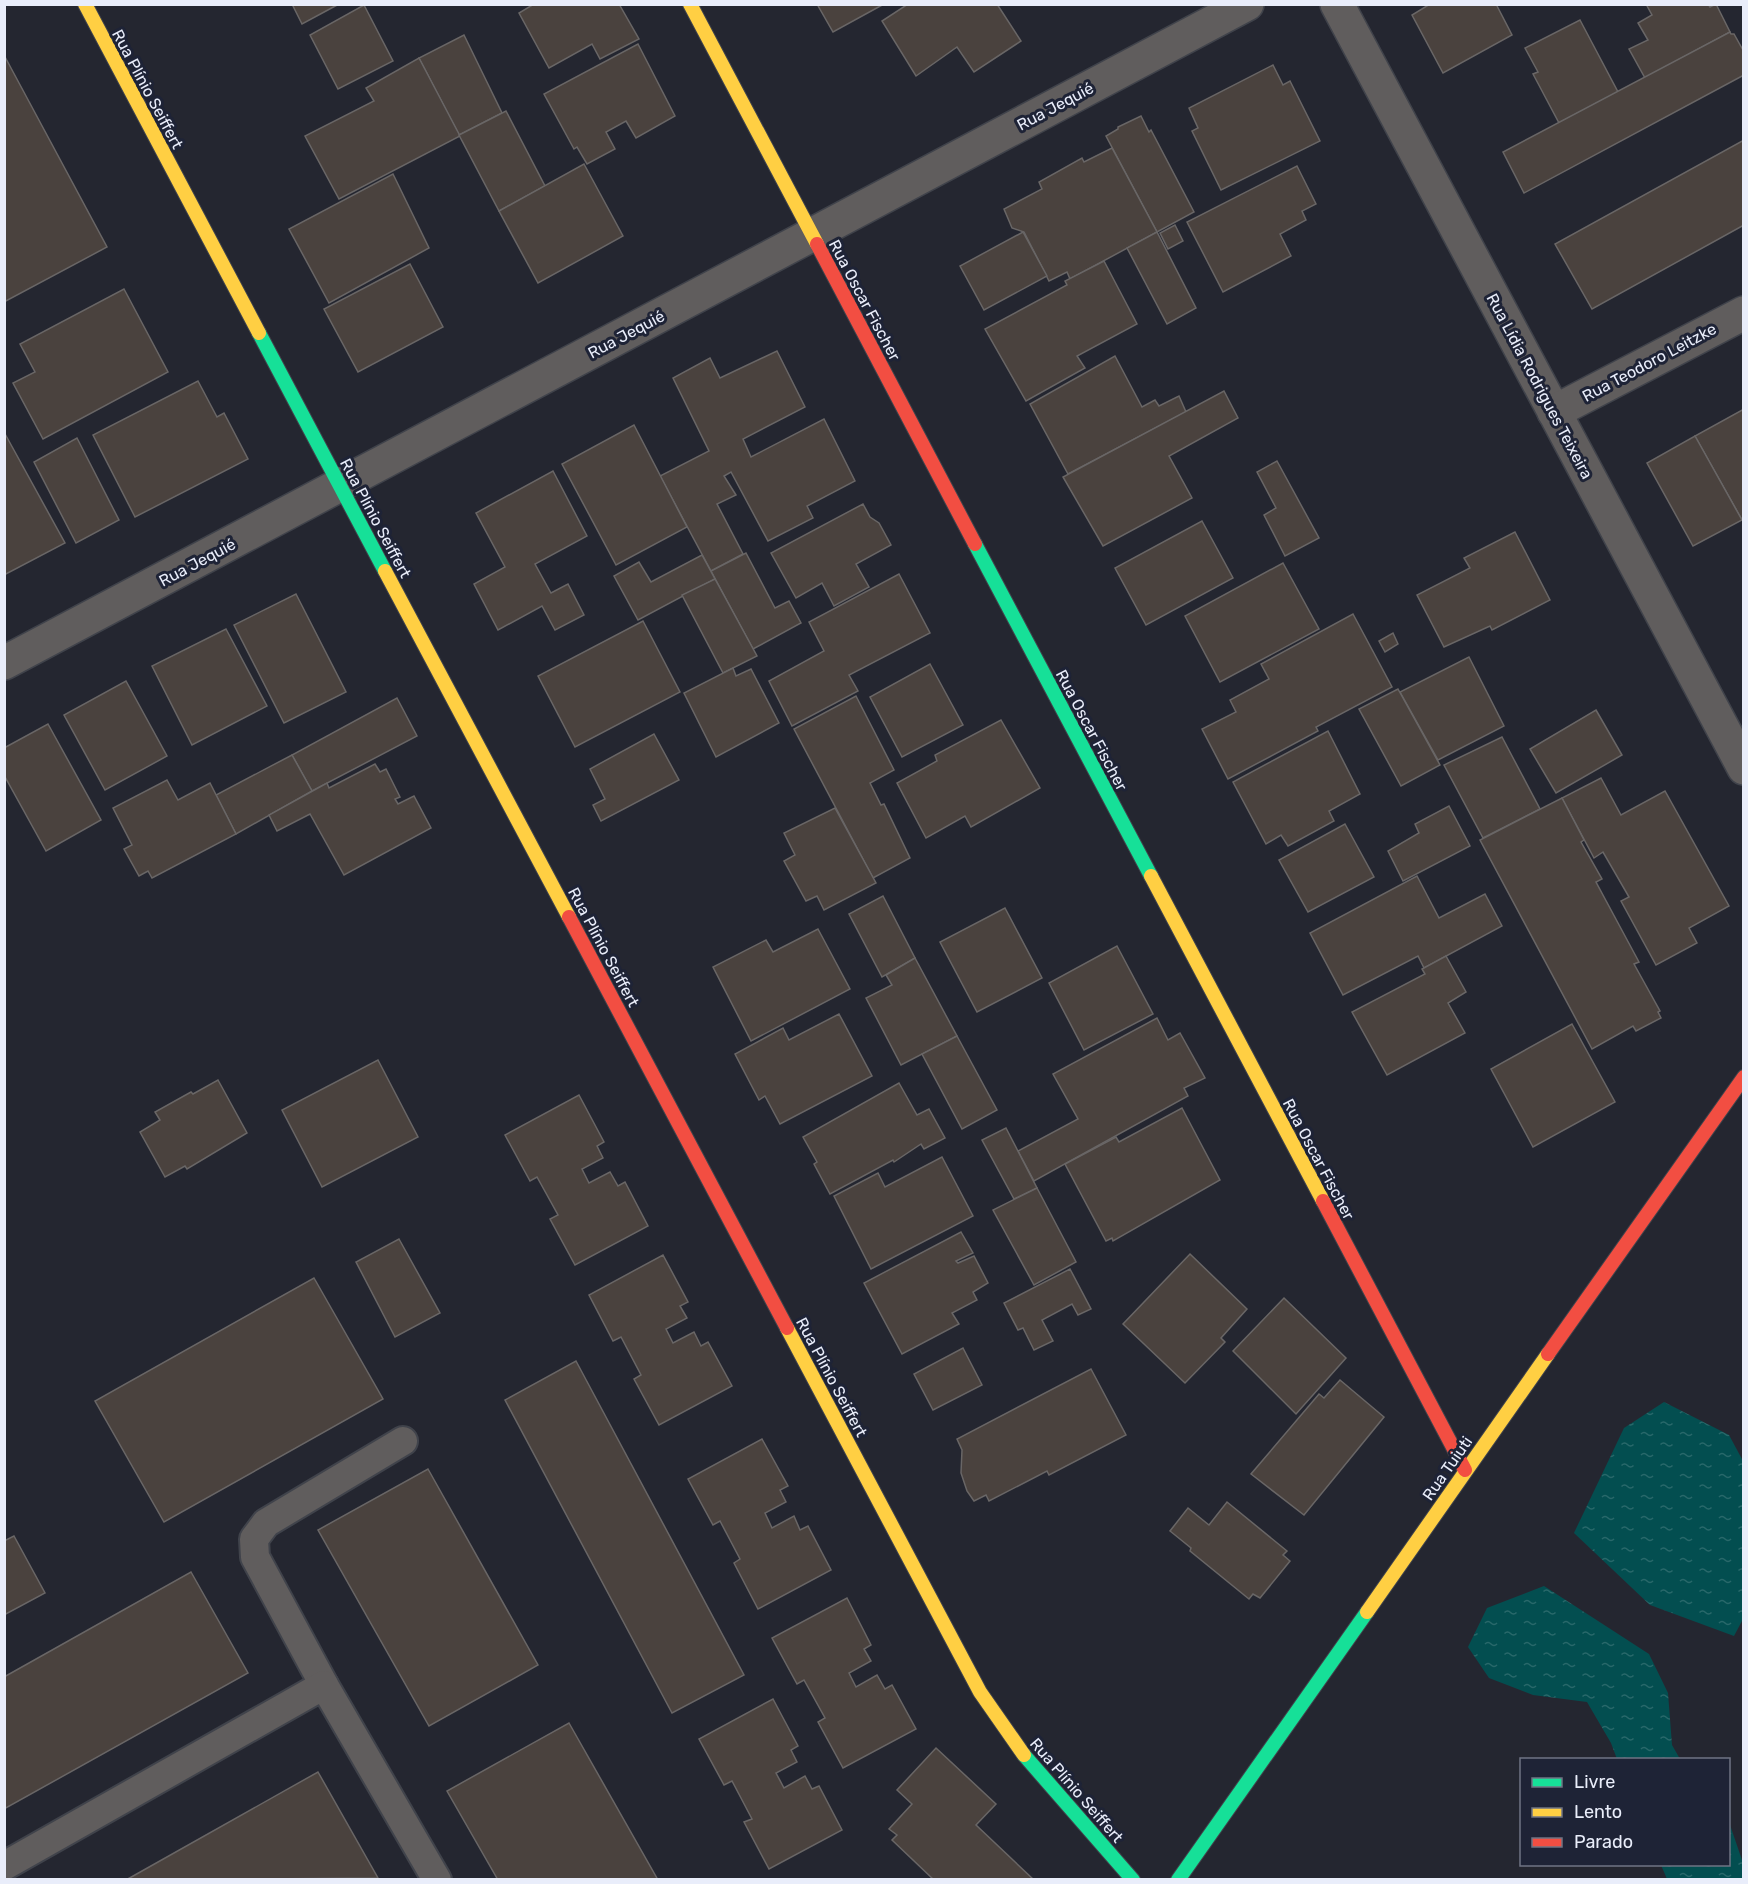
<svg xmlns="http://www.w3.org/2000/svg" width="1748" height="1884" font-family="Rubik,sans-serif">
	<style>
		.water { fill: url(#water-ripples) }
		.building { fill: #4a423e; stroke: #696666; stroke-width: 1.5 }
		.lines { fill: none; stroke-linecap: round; stroke-linejoin: round }
		.lane-casing { stroke: #40434b; stroke-width: 32 }
		.street-casing { stroke: #40434b; stroke-width: 36 }
		.fast-casing { stroke: #40434b; stroke-width: 16 }
		.slow-casing { stroke: #40434b; stroke-width: 16 }
		.jam-casing { stroke: #40434b; stroke-width: 16 }
		.lane { stroke: #605d5d; stroke-width: 28 }
		.street { stroke: #605d5d; stroke-width: 33 }
		.fast { stroke: #16e098; stroke-width: 14 }
		.slow { stroke: #ffcf43; stroke-width: 14 }
		.jam { stroke: #f24e42; stroke-width: 14 }
		.labels { text-anchor: middle; stroke-width: 6; stroke-linejoin: round; paint-order: stroke }
		.street-label { font-size: 16px; fill: #e9edfa; stroke: #1e2336 }
	</style>
	<defs>
		<pattern id="water-ripples" width="26" height="14" patternUnits="userSpaceOnUse" patternTransform="scale(1.5)"><rect width="26" height="14" fill="#034e50"/><path d="M2 4q2-2 4 0t4 0M15 11q2-2 4 0t4 0" fill="none" stroke="#28686a"/></pattern>
	</defs>
	<rect width="100%" height="100%" fill="#242630"/>
	<g class="water">
		<path d="M1664,1402L1729,1435L1743,1461V1619L1734,1636L1650,1605L1574,1533L1624,1428Z"/>
		<path d="M1544,1586L1649,1654L1668,1693L1672,1745L1680,1759H1617L1611,1743L1587,1702L1533,1695L1489,1678L1468,1647L1487,1608Z"/>
		<path d="M1729,1822L1743,1863V1879H1667L1661,1865L1728,1864Z"/>
	</g>
	<g class="building">
		<path d="M292,4H339L302,24Z"/>
		<path d="M534,4H619L639,39L600,59L592,44L549,68L519,13Z"/>
		<path d="M817,4H884L833,32Z"/>
		<path d="M908,4H997L1021,41L974,72L957,47L916,76L882,21Z"/>
		<path d="M1430,4H1496L1512,35L1443,73L1412,15Z"/>
		<path d="M1646,4H1708L1710,7L1716,4L1730,32L1645,78L1629,49L1648,40L1638,23L1652,15Z"/>
		<path d="M364,5L393,61L338,89L310,35Z"/>
		<path d="M1580,20L1618,92L1559,123L1533,74L1538,72L1525,48Z"/>
		<path d="M1730,32L1731,34H1734L1744,52V75L1524,193L1503,152Z"/>
		<path d="M464,35L502,113L459,135L419,58Z"/>
		<path d="M638,44L675,116L636,138L626,121L606,132L615,149L587,164L577,147L574,149L544,94Z"/>
		<path d="M4,55L107,247L4,302Z"/>
		<path d="M419,58L460,136L339,199L305,136L374,101L366,88Z"/>
		<path d="M1273,65L1283,85L1290,81L1320,141L1221,190L1192,131L1198,128L1189,108Z"/>
		<path d="M506,111L545,186L499,211L459,135Z"/>
		<path d="M1141,116L1149,132L1151,130L1194,212L1157,232L1106,136L1118,129V127Z"/>
		<path d="M1744,140V225L1592,309L1555,244Z"/>
		<path d="M1112,148L1157,232L1070,279L1067,272L1049,281L1024,232L1012,228L1004,209L1042,189L1039,182L1082,158L1084,162Z"/>
		<path d="M584,164L623,236L538,283L499,211Z"/>
		<path d="M1297,166L1316,204L1302,211L1306,220L1280,234L1291,256L1223,292L1187,222Z"/>
		<path d="M393,174L429,248L329,303L289,229Z"/>
		<path d="M1175,225L1183,241L1168,249L1160,233Z"/>
		<path d="M1023,232L1047,276L984,310L960,266Z"/>
		<path d="M1157,232L1196,308L1167,324L1127,248Z"/>
		<path d="M1104,261L1137,324L1077,356L1085,368L1026,401L985,329L1067,285L1065,281Z"/>
		<path d="M410,264L443,327L358,372L324,309Z"/>
		<path d="M124,289L168,372L43,439L13,383L35,372L20,344Z"/>
		<path d="M777,351L805,407L743,439L751,457L824,419L855,481L807,506L813,518L768,541L731,472L724,476L736,495L717,504L743,554L711,571L660,476L709,451L673,378L710,358L720,378Z"/>
		<path d="M1115,356L1142,407L1155,400L1159,406L1179,396L1186,412L1068,474L1030,404Z"/>
		<path d="M198,381L217,417L224,413L248,459L135,517L93,435Z"/>
		<path d="M1224,391L1238,418L1169,456L1192,498L1103,546L1063,477Z"/>
		<path d="M1744,409V519L1742,520L1695,436Z"/>
		<path d="M634,425L687,527L616,565L562,464Z"/>
		<path d="M4,432L65,543L4,575Z"/>
		<path d="M1695,436L1742,520L1693,546L1647,463Z"/>
		<path d="M77,438L119,520L76,543L34,462Z"/>
		<path d="M1277,461L1319,538L1285,556L1264,515L1276,508L1257,472Z"/>
		<path d="M553,471L587,536L535,564L551,593L568,584L584,615L555,630L542,606L498,630L474,584L505,567L476,513Z"/>
		<path d="M863,504L870,517L879,523L891,545L856,564L869,587L834,606L822,583L796,598L771,553Z"/>
		<path d="M1202,521L1233,578L1146,625L1115,568Z"/>
		<path d="M1515,532L1550,600L1492,630L1490,626L1444,647L1417,595L1470,568L1464,558Z"/>
		<path d="M746,553L775,608L789,601L801,623L753,649L711,571Z"/>
		<path d="M702,555L715,579L638,620L614,576L639,562L651,582Z"/>
		<path d="M1283,563L1319,629L1220,682L1185,616Z"/>
		<path d="M899,574L930,633L849,675L858,691L792,726L769,681L824,651L809,622Z"/>
		<path d="M715,579L757,656L723,673L682,595Z"/>
		<path d="M296,594L346,692L284,723L234,625Z"/>
		<path d="M1353,614L1392,687L1316,727L1318,731L1228,779L1202,729L1236,712L1230,700L1269,679L1261,664Z"/>
		<path d="M643,621L680,692L575,747L538,676Z"/>
		<path d="M226,629L267,706L192,745L152,666Z"/>
		<path d="M1393,633L1398,644L1385,652L1379,641Z"/>
		<path d="M1469,657L1504,726L1438,760L1400,692Z"/>
		<path d="M930,664L963,725L902,757L870,697Z"/>
		<path d="M733,668L736,676L751,669L779,723L716,757L684,693Z"/>
		<path d="M126,681L167,756L105,790L64,715Z"/>
		<path d="M1398,689L1440,765L1401,786L1359,709Z"/>
		<path d="M856,696L894,770L870,783L881,805L884,804L910,858L873,878L794,729Z"/>
		<path d="M397,698L417,736L312,791L292,755Z"/>
		<path d="M1596,710L1622,755L1556,793L1530,749Z"/>
		<path d="M1001,720L1040,788L971,827L965,816L926,838L897,783L937,761L935,755Z"/>
		<path d="M48,724L101,820L46,851L4,775V748Z"/>
		<path d="M1328,731L1360,794L1329,811L1334,821L1288,846L1281,835L1266,844L1233,782Z"/>
		<path d="M654,734L679,780L601,821L593,805L605,799L590,769Z"/>
		<path d="M1502,737L1540,809L1483,838L1444,765Z"/>
		<path d="M292,755L312,791L236,834L216,795Z"/>
		<path d="M375,764L380,772L386,769L400,797L395,799L398,804L414,796L431,828L344,875L310,814L277,831L269,815L327,783L329,788Z"/>
		<path d="M1601,778L1621,815L1665,791L1729,906L1689,928L1697,943L1656,965L1621,901L1629,897L1603,852L1594,858L1562,798Z"/>
		<path d="M167,780L178,800L210,783L236,834L152,878L148,871L139,876L124,849L132,845L113,808Z"/>
		<path d="M1562,798L1584,840L1581,842L1602,879L1596,882L1639,962L1634,964L1660,1011L1658,1012L1661,1018L1636,1031L1633,1026L1592,1049L1480,840Z"/>
		<path d="M1449,806L1470,846L1403,881L1388,851L1419,833L1415,824Z"/>
		<path d="M835,808L876,883L824,910L817,896L806,901L784,861L795,855L784,833Z"/>
		<path d="M1345,824L1374,877L1308,912L1279,860Z"/>
		<path d="M1417,876L1439,918L1485,894L1502,926L1424,968L1418,956L1343,995L1310,933Z"/>
		<path d="M883,896L915,958L882,977L849,914Z"/>
		<path d="M1005,908L1042,978L977,1012L940,942Z"/>
		<path d="M818,929L850,989L751,1041L713,967L766,940L773,952Z"/>
		<path d="M1117,946L1153,1014L1084,1050L1049,983Z"/>
		<path d="M1446,956L1466,992L1448,1003L1465,1033L1387,1075L1352,1012L1425,974L1422,969Z"/>
		<path d="M915,958L957,1036L901,1065L866,998L892,985L886,975Z"/>
		<path d="M839,1014L872,1076L780,1124L765,1096L759,1100L735,1054L783,1028L789,1040Z"/>
		<path d="M1157,1018L1168,1040L1180,1033L1205,1078L1184,1088L1188,1096L1034,1181L1018,1151L1078,1119L1053,1074Z"/>
		<path d="M1572,1024L1615,1102L1533,1147L1491,1069Z"/>
		<path d="M957,1036L997,1110L962,1129L922,1054Z"/>
		<path d="M378,1060L418,1137L322,1187L282,1110Z"/>
		<path d="M218,1080L247,1133L187,1169L185,1166L165,1177L140,1132L160,1120L155,1112L191,1092L193,1094Z"/>
		<path d="M899,1083L917,1115L929,1109L945,1138L924,1149L921,1144L894,1162L893,1160L830,1194L814,1164L817,1162L803,1137Z"/>
		<path d="M579,1095L604,1142L597,1146L603,1158L582,1169L589,1183L610,1172L618,1186L625,1182L648,1226L575,1265L550,1219L558,1215L537,1177L530,1181L505,1135Z"/>
		<path d="M1182,1108L1220,1180L1113,1241L1112,1238L1106,1241L1065,1164L1116,1137L1119,1142Z"/>
		<path d="M1006,1128L1037,1188L1014,1199L982,1140Z"/>
		<path d="M942,1157L973,1216L871,1269L834,1196L878,1173L885,1187Z"/>
		<path d="M1037,1188L1076,1262L1034,1285L993,1210Z"/>
		<path d="M961,1232L973,1253L956,1261L958,1263L974,1256L988,1283L973,1292L977,1300L952,1313L959,1324L902,1354L864,1283Z"/>
		<path d="M399,1239L440,1313L395,1337L356,1262Z"/>
		<path d="M1190,1254L1247,1309L1221,1338L1225,1342L1185,1383L1123,1324Z"/>
		<path d="M663,1255L688,1302L680,1306L687,1318L666,1329L673,1343L694,1332L701,1346L708,1342L732,1386L659,1425L634,1379L641,1375L621,1337L613,1341L589,1295Z"/>
		<path d="M1070,1269L1091,1309L1078,1315L1072,1304L1042,1320L1053,1341L1034,1350L1023,1328L1018,1330L1004,1303Z"/>
		<path d="M314,1278L383,1399L164,1522L95,1401Z"/>
		<path d="M1284,1298L1346,1358L1296,1414L1233,1351Z"/>
		<path d="M963,1348L982,1385L933,1410L914,1374Z"/>
		<path d="M576,1361L744,1675L672,1713L505,1400Z"/>
		<path d="M1091,1369L1126,1435L1049,1475L1047,1471L989,1501L986,1495L974,1501L967,1491L961,1473L962,1450L957,1439Z"/>
		<path d="M1340,1380L1384,1417L1304,1515L1251,1474L1319,1394L1324,1398Z"/>
		<path d="M762,1439L788,1486L780,1490L786,1502L765,1513L772,1528L794,1516L800,1530L808,1526L831,1570L758,1609L734,1563L740,1559L720,1521L713,1525L688,1479Z"/>
		<path d="M428,1469L538,1665L429,1726L318,1530Z"/>
		<path d="M1227,1502L1287,1551L1283,1555L1290,1561L1260,1598L1253,1594L1249,1599L1190,1551L1191,1548L1170,1531L1188,1508L1209,1525Z"/>
		<path d="M14,1536L45,1593L4,1615V1541Z"/>
		<path d="M191,1572L248,1673L4,1809V1677Z"/>
		<path d="M847,1598L871,1645L864,1649L871,1661L849,1673L856,1687L877,1675L885,1689L892,1685L916,1729L843,1768L818,1722L825,1718L804,1680L797,1684L772,1638Z"/>
		<path d="M773,1699L798,1746L791,1750L797,1762L776,1773L784,1788L805,1776L812,1789L819,1786L842,1830L769,1869L744,1822L752,1819L732,1781L724,1785L699,1739Z"/>
		<path d="M569,1723L658,1880H498L447,1791Z"/>
		<path d="M936,1748L996,1804L976,1825L1034,1880H934L892,1840L897,1835L889,1829L912,1804L897,1790Z"/>
		<path d="M318,1772L378,1878L126,1880Z"/>
	</g>
	<g class="lines">
		<g class="lane-casing">
			<g id="lane">
				<path d="M324,1685L255,1557L254,1539L266,1523L403,1441"/>
				<path d="M4,1866L324,1685L437,1880"/>
			</g>
		</g>
		<g class="street-casing">
			<g id="street">
				<path d="M1337,4L1744,768"/>
				<path d="M1554,412L1744,313"/>
				<path d="M4,663L1247,4"/>
			</g>
		</g>
		<g class="fast-casing">
			<g id="fast">
				<path d="M259,333L385,571"/>
				<path d="M975,544L1151,876"/>
				<path d="M1024,1755L1133,1880"/>
				<path d="M1178,1880L1367,1612"/>
			</g>
		</g>
		<g class="slow-casing">
			<g id="slow">
				<path d="M85,4L259,333"/>
				<path d="M690,4L817,244"/>
				<path d="M385,571L569,917"/>
				<path d="M1151,876L1323,1201"/>
				<path d="M787,1328L980,1692L1024,1755"/>
				<path d="M1367,1612L1548,1354"/>
			</g>
		</g>
		<g class="jam-casing">
			<g id="jam">
				<path d="M817,244L975,544"/>
				<path d="M569,917L787,1328"/>
				<path d="M1323,1201L1465,1470"/>
				<path d="M1548,1354L1744,1077"/>
			</g>
		</g>
		<use href="#lane" class="lane"/>
		<use href="#street" class="street"/>
		<use href="#fast" class="fast"/>
		<use href="#slow" class="slow"/>
		<use href="#jam" class="jam"/>
	</g>
	<g class="labels">
		<g class="street-label">
			<text transform="translate(148 89) rotate(62)" y="6">Rua Plínio Seiffert</text>
			<text transform="translate(1055 106) rotate(-28)" y="6">Rua Jequié</text>
			<text transform="translate(865 300) rotate(62)" y="6">Rua Oscar Fischer</text>
			<text transform="translate(626 334) rotate(-28)" y="6">Rua Jequié</text>
			<text transform="translate(1649 362) rotate(-28)" y="6">Rua Teodoro Leitzke</text>
			<text transform="translate(1540 386) rotate(62)" y="6">Rua Lídia Rodrigues Teixeira</text>
			<text transform="translate(376 518) rotate(62)" y="6">Rua Plínio Seiffert</text>
			<text transform="translate(197 562) rotate(-28)" y="6">Rua Jequié</text>
			<text transform="translate(1092 730) rotate(62)" y="6">Rua Oscar Fischer</text>
			<text transform="translate(604 947) rotate(62)" y="6">Rua Plínio Seiffert</text>
			<text transform="translate(1319 1159) rotate(62)" y="6">Rua Oscar Fischer</text>
			<text transform="translate(832 1377) rotate(62)" y="6">Rua Plínio Seiffert</text>
			<text transform="translate(1447 1468) rotate(-55)" y="6">Rua Tuiuti</text>
			<text transform="translate(1077 1790) rotate(49)" y="6">Rua Plínio Seiffert</text>
		</g>
	</g>
	<rect width="1748" height="1884" fill="none" stroke="#e9edfa" stroke-width="12"/>
	<rect x="1520" y="1758" width="210" height="108" fill="#1e2336" stroke="#6f7484" stroke-width="1.5"/>
	<rect x="1532" y="1778" width="30" height="9" fill="#16e098" stroke="#6f7484" stroke-width="1.5"/>
	<text x="1574" y="1788" font-size="18" fill="#e9edfa">Livre</text>
	<rect x="1532" y="1808" width="30" height="9" fill="#ffcf43" stroke="#6f7484" stroke-width="1.5"/>
	<text x="1574" y="1818" font-size="18" fill="#e9edfa">Lento</text>
	<rect x="1532" y="1838" width="30" height="9" fill="#f24e42" stroke="#6f7484" stroke-width="1.5"/>
	<text x="1574" y="1848" font-size="18" fill="#e9edfa">Parado</text>
</svg>
